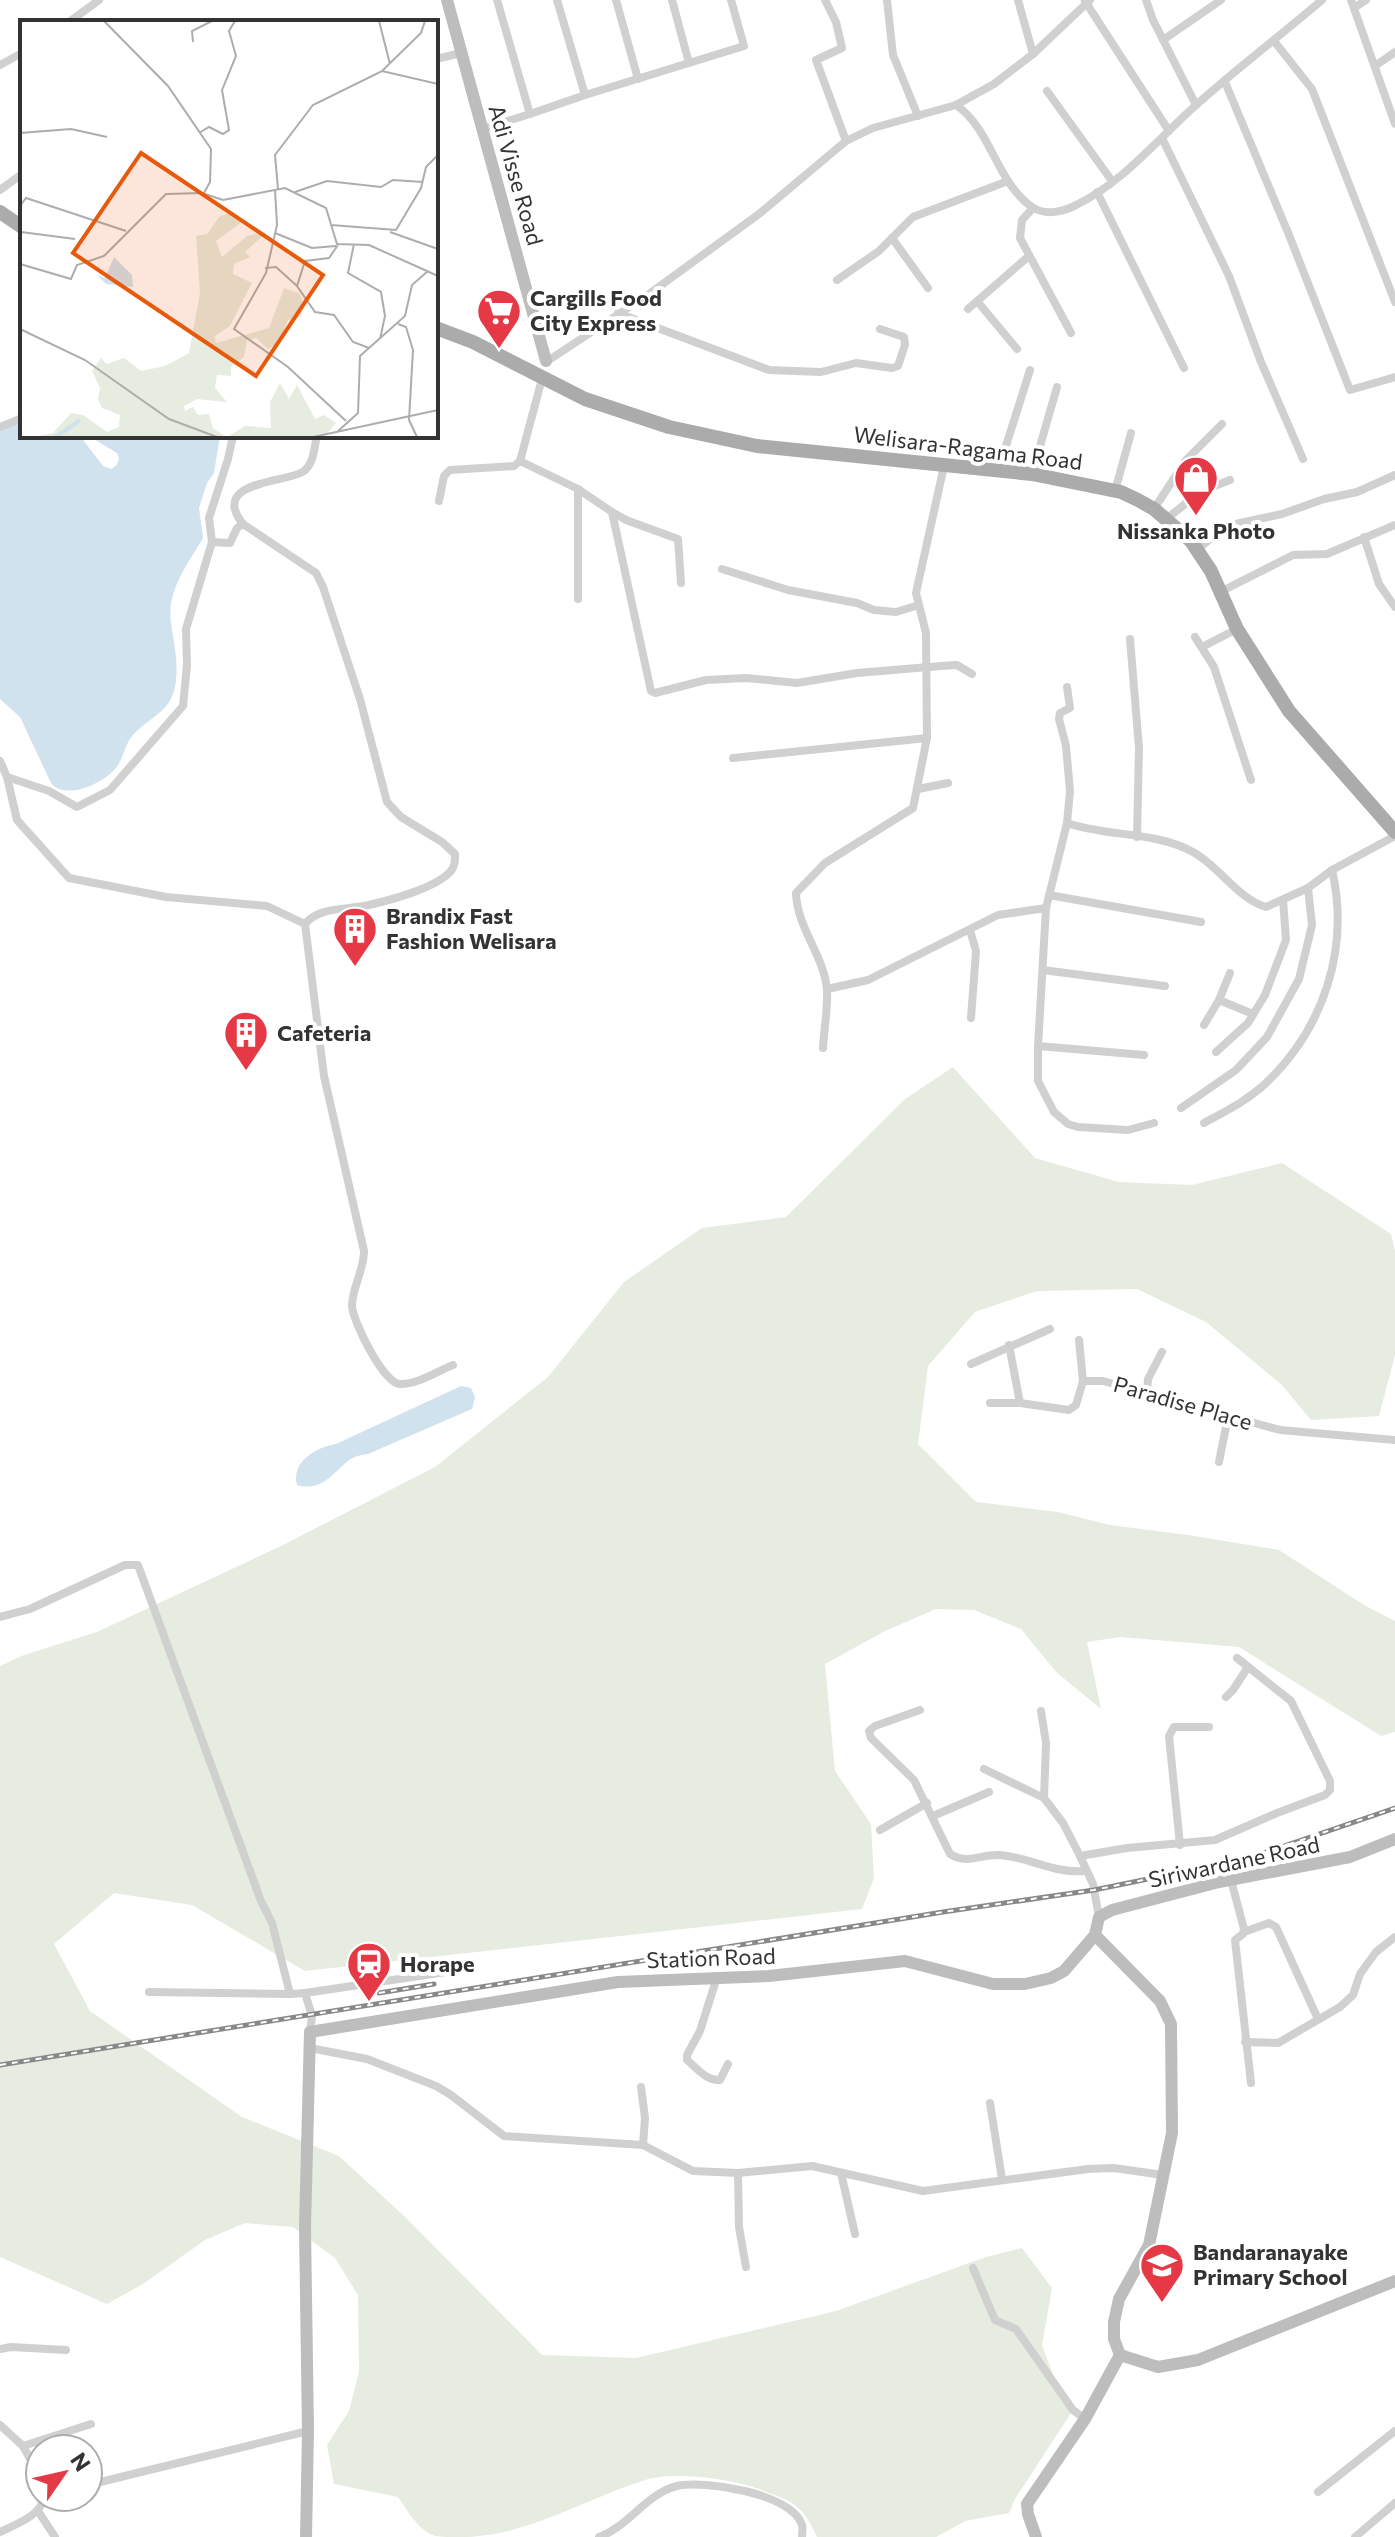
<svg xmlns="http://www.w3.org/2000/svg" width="1395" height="2537" font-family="Commissioner,sans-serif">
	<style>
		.green { fill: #e6ecdf }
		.water { fill: #cfe2ee }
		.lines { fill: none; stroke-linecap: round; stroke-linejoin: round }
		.street { stroke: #d0d0d0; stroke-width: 8 }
		.secondary { stroke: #bdbdbd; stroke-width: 12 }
		.primary { stroke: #ababab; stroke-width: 14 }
		.rail-casing { stroke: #888; stroke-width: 5 }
		.rail { stroke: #fff; stroke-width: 2; stroke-dasharray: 6; stroke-linecap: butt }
		.labels { text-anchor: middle; stroke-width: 8; stroke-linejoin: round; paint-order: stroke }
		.street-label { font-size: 22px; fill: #333; stroke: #fff }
		.poi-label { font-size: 22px; font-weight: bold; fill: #333; stroke: #fff; text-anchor: start }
		.inset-river { fill: none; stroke: #cfe2ee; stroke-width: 4 }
		.inset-road { fill: none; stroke: #adadad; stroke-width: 2 }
		.view { fill: #e8590c; fill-opacity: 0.15; stroke: #e8590c; stroke-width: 4 }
		.inset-edge { fill: none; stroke: #333; stroke-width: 4 }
	</style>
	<rect width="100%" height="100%" fill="#fff"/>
	<path class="green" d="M953,1067L1035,1158L1119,1182L1192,1185L1282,1163L1391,1234L1395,1251V1355L1379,1416L1311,1420L1282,1385L1206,1322L1137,1289L1037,1291L975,1312L928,1366L918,1444L976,1502L1058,1512L1110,1525L1188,1535L1279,1550L1364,1605L1395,1621V1732L1381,1736L1239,1647L1120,1637L1087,1642L1101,1709L1056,1672L1021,1629L974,1610L936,1609L885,1631L825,1664L835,1771L871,1824L874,1878L862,1909L305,1971L192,1905L114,1893L54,1944L90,2011L242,2117L339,2156L404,2216L542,2355L636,2358L836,2311L986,2257L1022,2248L1052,2288L1042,2345L1063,2402L1071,2413L1015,2499L1009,2513L965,2521L936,2537H817C802,2503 793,2502 759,2489C732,2479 673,2471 645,2480C582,2500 527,2537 459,2537C452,2537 441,2537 435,2536C417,2529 408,2511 398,2497L334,2484L327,2445L349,2411L359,2372L358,2295L335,2258L293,2227L245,2223L205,2240L143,2284L107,2304L0,2257V1666L24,1655L97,1632L281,1546L435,1467L548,1377L624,1282L702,1228L786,1217L905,1099Z"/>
	<g class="water">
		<path d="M22,421V436H80L103,466L111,469L117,465L119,458L117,453L89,436H220L214,473L207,483L199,508L203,538C188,564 166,591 171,623C174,645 180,668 174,691C167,714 148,718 133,735C123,746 124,762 112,772C99,785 65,800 51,783L20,717L0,699V431Z"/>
		<path d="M461,1386L471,1388L475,1397L472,1409L368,1454C361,1455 355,1456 349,1460C332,1474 322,1492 297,1485C291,1461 317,1447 336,1444Z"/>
	</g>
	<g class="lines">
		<g class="street">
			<path d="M616,0L638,79"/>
			<path d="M672,0L689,63"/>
			<path d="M825,0L836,22L842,48L816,60L846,141"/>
			<path d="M887,0L893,55L918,116"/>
			<path d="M1018,0L1033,54"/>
			<path d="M1146,0L1153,20L1196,105"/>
			<path d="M1351,0L1395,124"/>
			<path d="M1085,1L1169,131"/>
			<path d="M1354,8L1366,0"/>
			<path d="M69,22L99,0"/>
			<path d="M1163,40L1221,0"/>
			<path d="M1274,41L1312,89L1395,302"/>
			<path d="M436,59L461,53"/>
			<path d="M0,65L22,53"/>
			<path d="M1375,66L1395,52"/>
			<path d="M1225,82L1289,235L1350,390L1395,377"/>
			<path d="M1047,91L1112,181"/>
			<path d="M585,95L744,46L731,0"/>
			<path d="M956,105C992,130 996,182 1032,207C1046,216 1064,212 1078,204C1123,182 1158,139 1195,106C1236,69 1280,36 1322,0"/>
			<path d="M530,114L585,95L557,0"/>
			<path d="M482,129L530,114L497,0"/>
			<path d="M1162,138L1229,276L1261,362L1303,459"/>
			<path d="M0,190L22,174"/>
			<path d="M1097,192L1184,368"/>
			<path d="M1033,208L1022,220L1020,238L1071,333"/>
			<path d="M892,238L928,288"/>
			<path d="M837,280L879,251L913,217L1008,181"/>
			<path d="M977,301L1017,349"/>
			<path d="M968,309L1029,256"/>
			<path d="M618,313L769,370L821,372L856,363L892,368L898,366L905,345L904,337L880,329"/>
			<path d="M546,362L649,294L759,214L846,141L873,128L956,105L994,84L1033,54L1090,0"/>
			<path d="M0,427L22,418"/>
			<path d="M233,436L228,459L209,518L212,542L230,543L237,528L243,524"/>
			<path d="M317,436C314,448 314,463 304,471C289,483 208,480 243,524L316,573L323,587L360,699L387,802L401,817L442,842L455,854C455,861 455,867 450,872C435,888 391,900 369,905C349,910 319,906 305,924L324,1076L364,1251C364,1270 352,1288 352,1306C353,1322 384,1384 400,1384C416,1385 438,1371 453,1365"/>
			<path d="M520,461L578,489L612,512L651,691L655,693L706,680L746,678L797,683L857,673L941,666L957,665L972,674"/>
			<path d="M998,471L1030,370"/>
			<path d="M1032,474L1057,387"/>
			<path d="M1115,491L1131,433"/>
			<path d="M439,501L444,476L450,470L514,466L520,461L543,375"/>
			<path d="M1154,509L1186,460L1222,424"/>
			<path d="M612,512L626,520L678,539L681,583"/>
			<path d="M1166,519L1184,505L1192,495L1230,480"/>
			<path d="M1364,537L1379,584L1395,607"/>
			<path d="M1197,550L1226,526L1282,514L1324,499L1357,492L1395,475"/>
			<path d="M722,569L788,590L857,603L874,610L896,612L919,605"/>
			<path d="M1220,592L1293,555L1327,554L1395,525"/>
			<path d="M578,599V489"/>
			<path d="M1195,637L1214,667L1251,780"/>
			<path d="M1130,639L1139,748L1137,837"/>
			<path d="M1202,647L1237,629"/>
			<path d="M1067,687L1070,708L1060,713L1059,719L1066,746L1070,791L1067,823L1046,908L1038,1046V1081L1054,1112L1068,1124L1078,1127L1128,1130L1154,1123"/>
			<path d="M733,758L927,738"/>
			<path d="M0,761L7,777L17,820L69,878L166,897L267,906L305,924"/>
			<path d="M7,777L49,791L77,807L110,790L183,706L187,665L186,629L212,542"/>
			<path d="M918,789L948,783"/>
			<path d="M1067,823C1107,837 1155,831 1193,852C1219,866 1238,899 1266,907L1308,888L1332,870L1395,836"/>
			<path d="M1049,895L1201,922"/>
			<path d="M970,930L976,951L971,1018"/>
			<path d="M1043,970L1165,986"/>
			<path d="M827,989L868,980L998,915L1046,908"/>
			<path d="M1219,1000L1253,1014"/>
			<path d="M1204,1025L1219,1000L1230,973"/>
			<path d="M1038,1046L1144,1055"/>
			<path d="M823,1048C824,1029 828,1008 827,990C824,955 797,928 796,893L825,863L913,808L927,738L926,633L916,593L944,466"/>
			<path d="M1216,1052L1248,1023L1265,995L1286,940L1283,900"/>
			<path d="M1181,1108L1236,1070L1267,1037L1299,979L1312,925L1308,888"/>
			<path d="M1204,1123C1226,1111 1248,1100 1266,1083C1324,1028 1350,948 1332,870"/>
			<path d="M1079,1340L1083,1381"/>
			<path d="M1009,1345L1020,1403"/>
			<path d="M971,1364L1050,1329"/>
			<path d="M1147,1393L1148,1379L1162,1352"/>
			<path d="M990,1403H1020L1069,1410L1076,1405L1083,1381H1103L1280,1430L1395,1440"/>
			<path d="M1219,1462L1228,1417"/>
			<path d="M0,1617L30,1609L125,1565H138L261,1901L272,1923L290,1994L149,1992"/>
			<path d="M1226,1697L1233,1690L1248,1667"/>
			<path d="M920,1710L875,1726L869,1731L871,1738L914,1780L950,1854C968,1865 980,1854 999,1855C1030,1857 1053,1874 1086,1871"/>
			<path d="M1041,1711L1046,1743L1044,1798L1063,1823L1080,1856L1093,1884L1099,1917"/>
			<path d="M984,1769L1044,1798"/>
			<path d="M933,1816L989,1792"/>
			<path d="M880,1830L927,1803"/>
			<path d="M1180,1845L1169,1736L1174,1727H1209"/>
			<path d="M1080,1856L1127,1848L1215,1840L1277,1813L1325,1795L1330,1790V1781L1291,1701L1237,1658"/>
			<path d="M1231,1880L1244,1929L1243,1934L1235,1940L1251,2083"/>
			<path d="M1244,1932L1269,1923L1276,1927L1318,2019"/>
			<path d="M717,1977L700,2031L687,2055V2060C697,2068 706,2081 720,2080L728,2064"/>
			<path d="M305,1993L446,1972"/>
			<path d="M290,1994L305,1993L312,2016L310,2032"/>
			<path d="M1245,2042L1278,2043L1340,2007L1353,1995L1360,1974L1376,1952L1395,1937"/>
			<path d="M310,2048L367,2059L436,2086L451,2095L504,2136L643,2145L693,2171L738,2173L812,2166L923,2191L1088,2169L1114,2168L1163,2175"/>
			<path d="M641,2087L645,2118L643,2145"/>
			<path d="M990,2103L1002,2179"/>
			<path d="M738,2173L739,2227L746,2267"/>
			<path d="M841,2173L855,2234"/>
			<path d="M973,2268L995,2320L1016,2329L1073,2410L1085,2419"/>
			<path d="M0,2349L11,2347L66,2350"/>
			<path d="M0,2425L23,2446L40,2477"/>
			<path d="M23,2446L91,2424"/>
			<path d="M88,2485L308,2431"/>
			<path d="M1318,2492L1395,2431"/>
			<path d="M38,2511L55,2537"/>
			<path d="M0,2532C16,2524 41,2516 44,2497"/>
			<path d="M599,2537C628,2527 647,2493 677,2486C704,2480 792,2493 802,2525C803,2529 802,2533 802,2537"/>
			<path d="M1355,2537L1395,2503"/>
		</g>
		<g class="secondary">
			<path d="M447,0L546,361"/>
			<path d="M1095,1935L1160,2001L1171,2024L1172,2133L1149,2245L1119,2299L1114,2322V2339L1120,2355"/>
			<path d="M306,2537L308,2431L305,2227L310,2032L618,1982L769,1976L905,1961L993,1984H1025L1051,1978L1064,1971L1095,1935L1099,1917L1112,1910L1219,1882L1350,1857L1395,1839"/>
			<path d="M1036,2537L1028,2514L1027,2504L1085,2419L1120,2355L1158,2367L1198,2360L1395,2281"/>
		</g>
		<g class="primary">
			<path d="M0,212L22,227"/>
			<path d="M436,328L473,342L585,399L669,427L757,446L1032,474L1121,492L1138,500L1154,509L1191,541L1211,571L1237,629L1289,711L1395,832"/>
		</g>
		<g class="rail-casing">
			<g id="rail">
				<path d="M379,1993L434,1984"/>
				<path d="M0,2065L943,1912L1094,1890L1246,1859L1395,1808"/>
			</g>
		</g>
		<use href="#rail" class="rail"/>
	</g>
	<defs>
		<g id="supermarket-pin" transform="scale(2.3)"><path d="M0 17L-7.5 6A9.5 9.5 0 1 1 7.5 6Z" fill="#e63946" stroke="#fff"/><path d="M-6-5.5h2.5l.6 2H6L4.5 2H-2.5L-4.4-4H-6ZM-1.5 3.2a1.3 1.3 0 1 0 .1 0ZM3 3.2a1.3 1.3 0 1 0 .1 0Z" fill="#fff"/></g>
		<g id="shop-pin" transform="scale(2.3)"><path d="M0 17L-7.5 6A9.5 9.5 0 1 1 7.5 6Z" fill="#e63946" stroke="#fff"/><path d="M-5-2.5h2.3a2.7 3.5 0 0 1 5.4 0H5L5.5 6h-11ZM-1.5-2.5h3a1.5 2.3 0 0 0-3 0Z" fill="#fff"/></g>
		<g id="building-pin" transform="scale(2.3)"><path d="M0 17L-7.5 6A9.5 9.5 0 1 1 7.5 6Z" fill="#e63946" stroke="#fff"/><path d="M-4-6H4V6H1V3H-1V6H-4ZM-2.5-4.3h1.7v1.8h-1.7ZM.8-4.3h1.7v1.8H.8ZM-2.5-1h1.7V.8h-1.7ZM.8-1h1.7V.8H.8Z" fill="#fff"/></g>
		<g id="station-pin" transform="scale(2.3)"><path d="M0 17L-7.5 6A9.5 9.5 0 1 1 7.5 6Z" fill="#e63946" stroke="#fff"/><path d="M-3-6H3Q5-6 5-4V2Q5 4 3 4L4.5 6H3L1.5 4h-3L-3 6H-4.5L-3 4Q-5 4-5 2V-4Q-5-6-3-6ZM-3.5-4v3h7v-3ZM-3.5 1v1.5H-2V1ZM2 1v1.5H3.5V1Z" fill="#fff"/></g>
		<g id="school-pin" transform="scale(2.3)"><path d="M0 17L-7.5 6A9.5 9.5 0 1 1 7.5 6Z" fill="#e63946" stroke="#fff"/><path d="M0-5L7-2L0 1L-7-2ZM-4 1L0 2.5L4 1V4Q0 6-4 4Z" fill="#fff"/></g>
	</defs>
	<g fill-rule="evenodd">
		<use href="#supermarket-pin" x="499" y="311"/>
		<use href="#shop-pin" x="1196" y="478"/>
		<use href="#building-pin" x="355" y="929"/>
		<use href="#building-pin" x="246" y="1033"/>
		<use href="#station-pin" x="369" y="1964"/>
		<use href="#school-pin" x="1162" y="2265"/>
	</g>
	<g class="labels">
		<g class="street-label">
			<text transform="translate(516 175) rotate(74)" y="8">Adi Visse Road</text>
			<text transform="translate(968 448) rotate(7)" y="8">Welisara-Ragama Road</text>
			<text transform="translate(1183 1403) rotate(16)" y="8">Paradise Place</text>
			<text transform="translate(1234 1862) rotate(-12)" y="8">Siriwardane Road</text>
			<text transform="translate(711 1958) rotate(-2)" y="8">Station Road</text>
		</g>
		<g class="poi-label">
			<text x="530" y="306">Cargills Food<tspan x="530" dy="25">City Express</tspan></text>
			<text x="1196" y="539" text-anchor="middle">Nissanka Photo</text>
			<text x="386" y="924">Brandix Fast<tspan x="386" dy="25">Fashion Welisara</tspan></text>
			<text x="277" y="1041">Cafeteria</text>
			<text x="400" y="1972">Horape</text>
			<text x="1193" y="2260">Bandaranayake<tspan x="1193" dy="25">Primary School</tspan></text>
		</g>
	</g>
	<g transform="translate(20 20)">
		<rect width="418" height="418" fill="#fff"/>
		<path d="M209,193L222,202L196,221L202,237L227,216L248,211L225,232L230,237L214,244L213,254L232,263L210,306L195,316L196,323L249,308L264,268L279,273L283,282L282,296L268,300L258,324L248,329L236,318L227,320L224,337L211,347V356L197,355L195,368L207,382L177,379L164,386L165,391L173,387L178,395L189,394L193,408L206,417H14L33,413L51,393L63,395L87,412L99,407L100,395L82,388L78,379L80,368L72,351L81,338L87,344L104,338L121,351L145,346L169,333L180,273L176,216L187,214L199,197ZM260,363L269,379L277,365L295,399L304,395L316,403L304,417H207L225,406L251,408L250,382Z" fill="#e6ecdf"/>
		<path d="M94,237L112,255L113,267L86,264L77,255L85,258Z" fill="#cfe2ee"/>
		<path class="inset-river" d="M36,417L60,400"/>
		<path class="inset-road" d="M84,1L148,66L191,129L190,162L184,173M359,1L370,44M173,22L172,11L192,1M362,51L401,13L405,1M0,113L51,109L87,117M179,113L189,107L203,114L209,110L202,70L216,36L209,11L215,1M258,169L255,135L293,85L362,51L418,64M255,170L257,205L246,253L214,309L268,347L326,401M275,172L307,161L361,167L373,160L403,162M0,186L6,178L106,211M0,205V245M311,205L376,210L401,168L406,147L418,135M1,212L55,219M370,212L418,229M255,213L292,228L316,226M334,224L328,253L361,272L365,296L360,319M318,225L309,238L285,241L277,266L295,292L314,295L333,322L349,328M0,244L51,259L57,245L84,236L146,174L182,173L203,180L265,168L306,188L317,224L349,225L418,256M245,248L256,247L277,266M378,304L386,307L393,330L389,400L397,417M0,309L65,340L149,399L197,417M317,412L338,393L340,336L385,296L392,265L408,251M293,417L418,390"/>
		<path class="view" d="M121,133L303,255L236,356L53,233Z"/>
		<rect width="418" height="418" class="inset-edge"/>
	</g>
	<g transform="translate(64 2473) rotate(56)"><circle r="38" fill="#ffffff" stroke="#adadad" stroke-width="2"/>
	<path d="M0-6L14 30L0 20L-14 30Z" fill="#e63946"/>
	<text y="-12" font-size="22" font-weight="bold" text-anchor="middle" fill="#333333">N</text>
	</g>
</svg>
